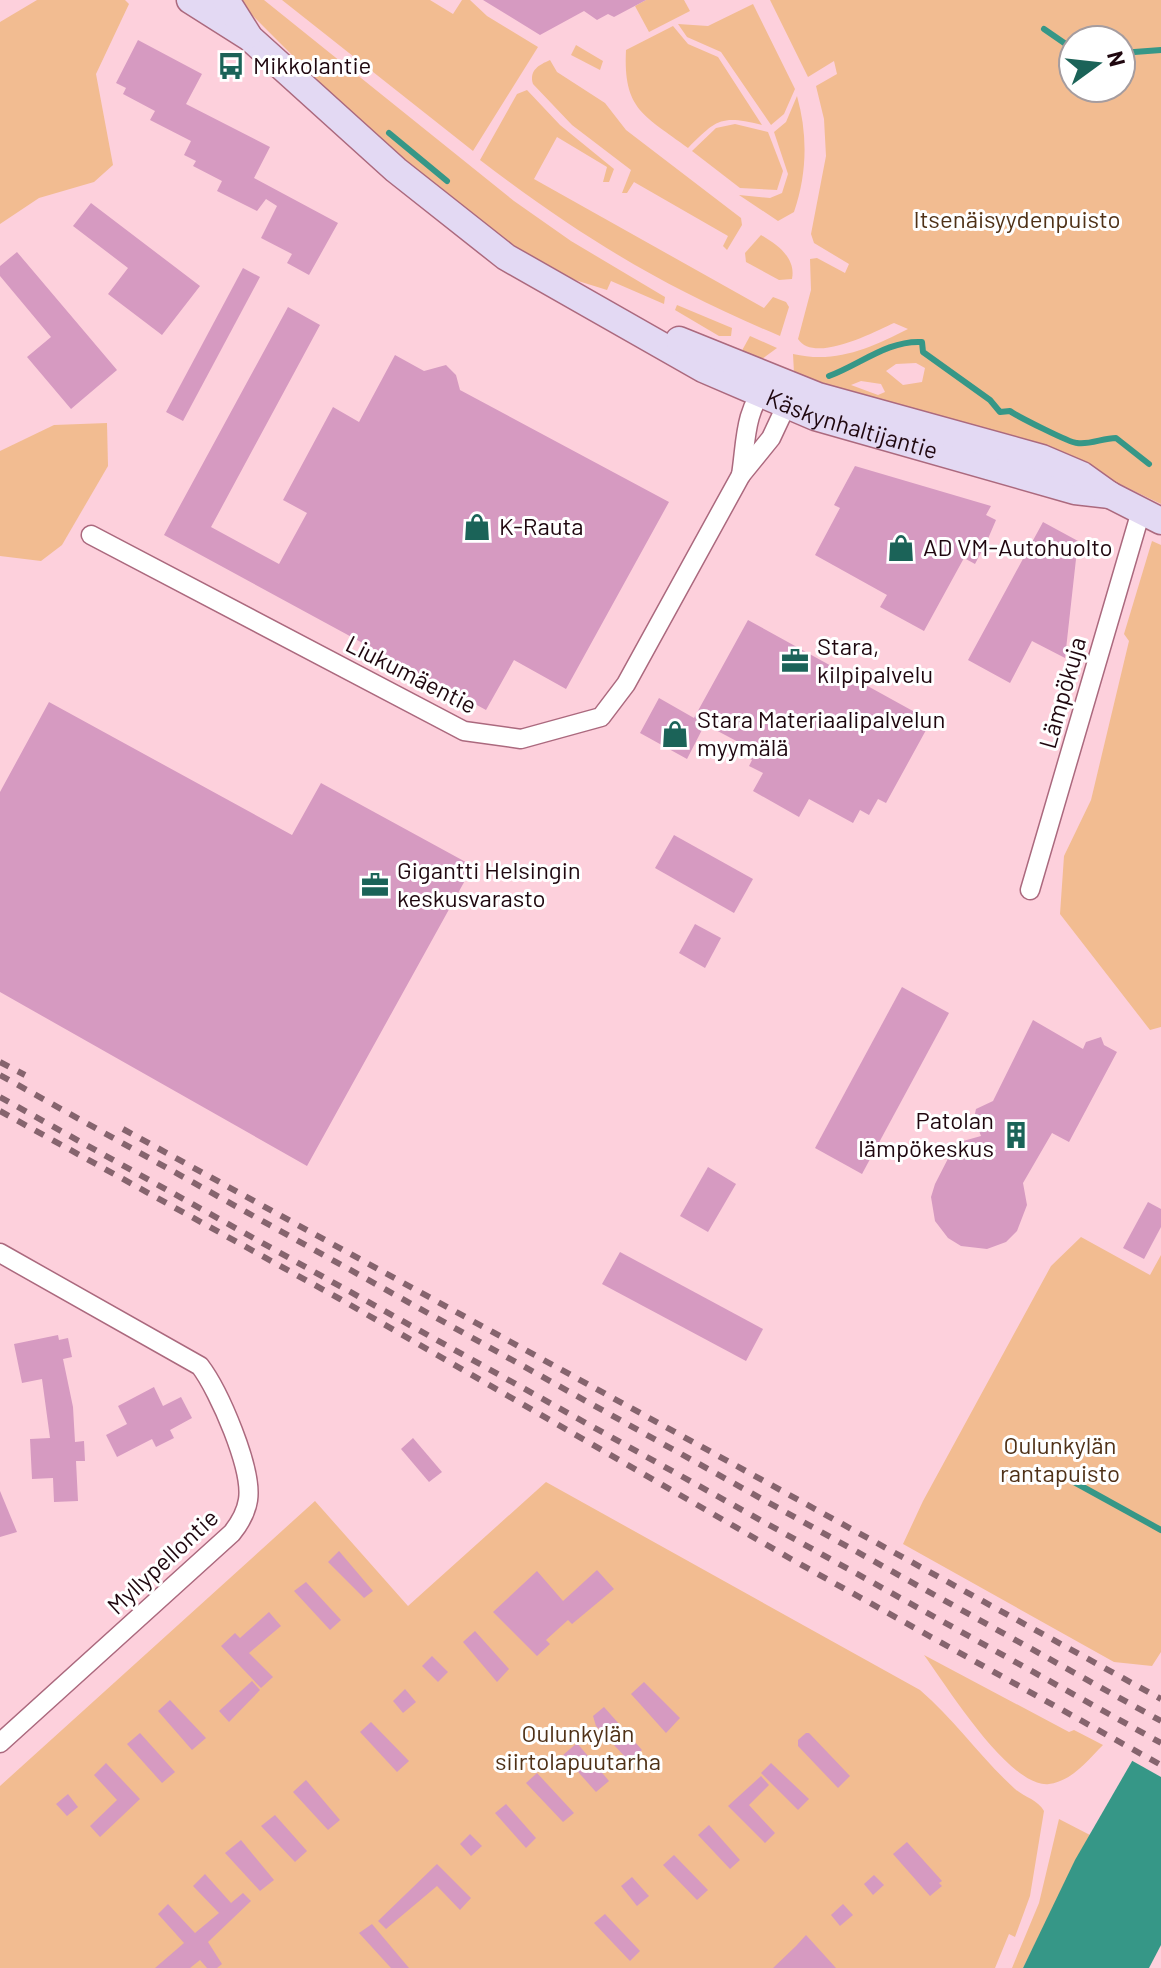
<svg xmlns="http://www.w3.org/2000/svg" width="1161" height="1968" font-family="Barlow,sans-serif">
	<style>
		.green { fill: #f2bc91; fill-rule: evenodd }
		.water { fill: #369787 }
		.pier { fill: #fdd0dc }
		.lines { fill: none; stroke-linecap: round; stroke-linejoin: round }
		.stream { stroke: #369787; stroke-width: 6 }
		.building { fill: #d69ac1 }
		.street-casing { stroke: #ab697e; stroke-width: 21 }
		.secondary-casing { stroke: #ab697e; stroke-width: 29 }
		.street { stroke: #fff; stroke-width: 18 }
		.secondary { stroke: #e3d9f3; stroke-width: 26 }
		.rail { stroke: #86646e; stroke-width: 6; stroke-dasharray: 10 10; stroke-linecap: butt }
		.labels { text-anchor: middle; stroke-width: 6; stroke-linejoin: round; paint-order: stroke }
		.poi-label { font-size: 24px; fill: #1f070f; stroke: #fff; text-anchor: start }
		.park-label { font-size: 24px; fill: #4f3117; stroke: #fff }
		.street-label { font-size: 24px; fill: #1f070f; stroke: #fff }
	</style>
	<rect width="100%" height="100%" fill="#fdd0dc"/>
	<g class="green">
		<path d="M37,0H125L129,4L96,74L113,165L94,182L39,198L0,224V22Z"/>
		<path d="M237,0H264L514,201L571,241L665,297L664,304L611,281L607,290L559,275L489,230L359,122Z"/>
		<path d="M282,0H430L453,14L462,0H470L487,16L538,47L473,151Z"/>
		<path d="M646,0H684L690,11L649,32L635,6Z"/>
		<path d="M770,0H1161V504L1068,459L809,384L794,373L793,354C836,364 870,348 908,329L894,323C874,332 814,364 798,339L811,290L810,259L817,258L845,273L849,264L814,243L811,234L826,156L824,119L816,86L837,74L834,61L808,77ZM1073,40H1121V88H1073ZM916,363L925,368L922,382L903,385L886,371L896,364ZM861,381L881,384L885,392L878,395L851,385Z"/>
		<path d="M753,4L795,89L784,114L771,125L721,52L687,37L678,24L708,26Z"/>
		<path d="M673,26L688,44L718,57L762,125C721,115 717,119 688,148C644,115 623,110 626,50Z"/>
		<path d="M576,45L603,61L600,70L571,55Z"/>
		<path d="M550,60L557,72L605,103L626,130L741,218L742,225L727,250L723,246L728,236L634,182L627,193H622L631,170L572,125L533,84C529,70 539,65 550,60Z"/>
		<path d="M527,90L560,125L614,169L609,182H603L607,167L557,137L534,179L764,308L773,297L786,302L789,307L780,336C663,287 581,237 480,160L517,94Z"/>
		<path d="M797,96C808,135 807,174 794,212L778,221L739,195L770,198L782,193L788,174L774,132L786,122Z"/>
		<path d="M735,124L768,132L783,171L777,190L740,188L692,151L716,128Z"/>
		<path d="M761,235C778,245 796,258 792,279L779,280L746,262L745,253Z"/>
		<path d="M677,305L732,328L731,336H719L675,310Z"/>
		<path d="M750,336L777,348L762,359L739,356Z"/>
		<path d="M107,423L108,466L62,545L41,561L0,556V451L54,425Z"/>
		<path d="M1152,541L1161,545V1027L1150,1030L1060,914L1064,856L1091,800L1129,641L1124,634Z"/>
		<path d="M1081,1237L1150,1275L1161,1255V1652L1152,1666L1114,1662L903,1544L923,1501L1051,1266Z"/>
		<path d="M546,1482L920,1690C955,1720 981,1758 1015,1789C1024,1797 1038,1800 1044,1811L1030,1896L1015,1937L1009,1934L995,1968H0V1786L315,1501L408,1606Z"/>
		<path d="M924,1655L1069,1732L1074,1730L1103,1745C1087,1761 1072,1781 1049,1784C1010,1789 946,1685 924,1655Z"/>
		<path d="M1059,1819L1090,1835L1023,1968H1012L1039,1903Z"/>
	</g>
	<path class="water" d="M1161,1711V1945L1149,1968H1023L1075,1860Z"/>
	<path class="pier" d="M1161,1707V1777L1129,1759Z"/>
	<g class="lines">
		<g class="stream">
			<path d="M1044,29L1073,49"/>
			<path d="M1121,53L1161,50"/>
			<path d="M389,133L447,181"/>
			<path d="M829,376C861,364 888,340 922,342L923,352L990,400L1000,412L1010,411C1017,416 1070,443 1077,443C1090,445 1103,438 1116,438L1149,464"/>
			<path d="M1074,1482L1161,1530"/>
		</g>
	</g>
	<g class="building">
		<path d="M483,0H646L614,17L608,14L597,20L584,11L540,35Z"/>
		<path d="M138,40L202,74L186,104L270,147L254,178L338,223L309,275L287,263L292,254L261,238L277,206L266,199L257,211L217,191L222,181L193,166L196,161L184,155L191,141L150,120L155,111L123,94L126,88L116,83Z"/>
		<path d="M91,203L200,286L162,335L108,294L128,268L73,226Z"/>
		<path d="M17,252L117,370L71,409L27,357L51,337L0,276V266Z"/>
		<path d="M243,268L260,277L183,421L166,412Z"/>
		<path d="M288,307L320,325L211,527L279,564L307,513L283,500L333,407L359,422L395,355L424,371L446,365L456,375L460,390L669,502L566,689L514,660L486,710L164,535Z"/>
		<path d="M855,466L991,506L986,515L996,520L987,541L975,564L964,558L924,631L880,607L887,595L815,555L840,508L834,505Z"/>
		<path d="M1043,522L1078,541L1065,658L1032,641L1010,683L968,660Z"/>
		<path d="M748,620L931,721L886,803L878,799L869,815L860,810L853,823L809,799L799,817L753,791L763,773L749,766L752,760L737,752L742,744L697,720L705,724L687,759L640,733L659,698L694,718Z"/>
		<path d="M49,702L292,835L321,783L473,866L307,1166L0,992V792Z"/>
		<path d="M674,835L753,879L734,913L655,868Z"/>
		<path d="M695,924L721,938L705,968L679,953Z"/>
		<path d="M902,987L949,1013L862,1174L815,1148Z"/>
		<path d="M1033,1020L1083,1049L1086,1042L1101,1037L1104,1045L1117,1052L1069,1142L1052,1133L1023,1183L1027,1205L1017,1231L1006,1242L987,1249L961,1246L948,1238L935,1221L931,1197L935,1184L956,1143L981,1136L974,1118L976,1109L993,1101Z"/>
		<path d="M708,1167L736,1184L708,1232L680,1216Z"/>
		<path d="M1148,1202L1161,1209V1227L1144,1259L1123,1248Z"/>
		<path d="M620,1252L763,1329L746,1361L602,1284Z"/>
		<path d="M58,1335L59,1340L68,1338L72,1357L63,1359L73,1407L75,1442L84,1441L85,1461H76L78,1501L54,1502L53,1478L32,1479L30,1439L50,1438L42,1379L22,1383L14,1344Z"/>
		<path d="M154,1387L163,1406L181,1397L192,1418L170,1430L174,1438L156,1447L152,1439L117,1457L106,1435L127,1424L118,1406Z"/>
		<path d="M413,1438L442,1472L429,1482L401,1449Z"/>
		<path d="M0,1491L17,1532L0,1537Z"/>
		<path d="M339,1551L373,1591L364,1598L328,1562Z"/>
		<path d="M597,1570L614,1589L572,1624L568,1620L546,1640L550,1644L537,1656L493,1612L537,1571L563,1601Z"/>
		<path d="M306,1582L341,1620L330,1630L294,1591Z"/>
		<path d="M269,1612L281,1626L249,1653L273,1677L261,1688L221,1646L235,1633L240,1638Z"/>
		<path d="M475,1631L509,1669L497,1682L463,1642Z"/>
		<path d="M432,1656L448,1672L438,1682L422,1666Z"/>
		<path d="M252,1681L260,1690L229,1722L219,1711Z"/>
		<path d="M644,1682L680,1718L666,1733L631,1694Z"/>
		<path d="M405,1689L416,1702L403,1713L393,1701Z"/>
		<path d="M170,1700L206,1738L192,1750L158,1711Z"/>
		<path d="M604,1707L642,1750L630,1762L596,1726L593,1716Z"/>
		<path d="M371,1722L409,1761L397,1772L360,1732Z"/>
		<path d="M140,1733L175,1772L162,1783L127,1744Z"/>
		<path d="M806,1733H809L850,1776L838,1788L798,1746V1740Z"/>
		<path d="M577,1743L609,1781L596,1792L563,1755Z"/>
		<path d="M106,1763L140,1799L100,1837L90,1826L117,1800L94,1775Z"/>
		<path d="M771,1763L809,1799L798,1810L761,1773Z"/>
		<path d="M537,1773L574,1813L563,1822L526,1783Z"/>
		<path d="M761,1776L769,1785L749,1805L775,1833L765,1843L728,1806Z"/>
		<path d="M306,1780L340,1820L328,1830L293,1792Z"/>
		<path d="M68,1794L78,1807L67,1816L56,1804Z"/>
		<path d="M506,1804L536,1838L526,1848L495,1813Z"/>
		<path d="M275,1815L307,1851L295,1862L261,1826Z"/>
		<path d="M709,1825L740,1860L730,1869L698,1835Z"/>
		<path d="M470,1834L482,1846L471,1856L460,1844Z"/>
		<path d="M241,1840L274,1880L260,1891L225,1853Z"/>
		<path d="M907,1842L942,1881L939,1883L942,1886L930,1896L893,1854Z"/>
		<path d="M674,1855L708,1890L697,1900L663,1865Z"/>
		<path d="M437,1864L471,1898L460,1910L437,1886L386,1929L378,1921Z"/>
		<path d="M205,1874L231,1903L243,1893L251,1901L208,1942L222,1964L217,1968H207L200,1960L190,1968H155L184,1943L158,1914L168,1904L195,1933L219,1913L193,1886Z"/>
		<path d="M874,1875L884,1885L873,1895L864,1884Z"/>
		<path d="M632,1877L649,1896L637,1906L621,1886Z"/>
		<path d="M843,1904L853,1915L840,1926L831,1915Z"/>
		<path d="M605,1914L640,1951L630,1961L594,1923Z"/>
		<path d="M372,1924L409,1968H391L359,1933Z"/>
		<path d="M806,1935L836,1968H773L796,1946Z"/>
	</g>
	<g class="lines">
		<g class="street-casing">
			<g id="street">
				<path d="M741,475C746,444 744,408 768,385"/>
				<path d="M91,535L464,731L521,739L601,717L626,684L741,475L771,438L786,406L781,396"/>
				<path d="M1030,890L1141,511"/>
				<path d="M0,1253L200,1366C219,1391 253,1469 248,1500C246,1513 240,1523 232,1533L0,1743"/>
			</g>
		</g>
		<g class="secondary-casing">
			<g id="secondary">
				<path id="s1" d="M190,0L250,38L396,170L506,257L703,369L815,417L1075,491L1110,495"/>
				<path d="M226,0L248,35"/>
				<path d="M679,340L818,396L1042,458L1082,475L1110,495L1161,521"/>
			</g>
		</g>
		<use href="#street" class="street"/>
		<use href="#secondary" class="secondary"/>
		<g class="rail">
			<path d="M0,1062L25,1075"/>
			<path d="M0,1075L1161,1721"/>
			<path d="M0,1097L1161,1743"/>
			<path d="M0,1111L340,1299L791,1559L1161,1765"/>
			<path d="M123,1129L1161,1699"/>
		</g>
	</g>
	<defs>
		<g id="bus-bare" transform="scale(2.16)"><path d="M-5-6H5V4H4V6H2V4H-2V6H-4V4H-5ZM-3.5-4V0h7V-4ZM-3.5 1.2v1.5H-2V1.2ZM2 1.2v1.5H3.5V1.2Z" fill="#1b6358" stroke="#fff" stroke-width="2.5" paint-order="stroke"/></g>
		<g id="shop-bare" transform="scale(2.16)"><path d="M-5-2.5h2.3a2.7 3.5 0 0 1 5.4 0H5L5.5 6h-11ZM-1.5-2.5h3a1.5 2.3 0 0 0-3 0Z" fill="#1b6358" stroke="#fff" stroke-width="2.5" paint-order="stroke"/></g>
		<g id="office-bare" transform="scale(2.16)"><path d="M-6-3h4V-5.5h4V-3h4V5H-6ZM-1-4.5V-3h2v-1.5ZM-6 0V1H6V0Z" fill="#1b6358" stroke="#fff" stroke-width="2.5" paint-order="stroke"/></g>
		<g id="building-bare" transform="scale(2.16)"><path d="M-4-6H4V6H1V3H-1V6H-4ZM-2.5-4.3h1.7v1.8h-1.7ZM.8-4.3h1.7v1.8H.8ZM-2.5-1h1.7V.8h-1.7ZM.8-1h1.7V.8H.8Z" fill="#1b6358" stroke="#fff" stroke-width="2.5" paint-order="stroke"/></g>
	</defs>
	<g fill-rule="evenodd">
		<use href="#bus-bare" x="231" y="66"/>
		<use href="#shop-bare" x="477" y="527"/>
		<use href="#shop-bare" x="901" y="548"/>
		<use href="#office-bare" x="795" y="661"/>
		<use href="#shop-bare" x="675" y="734"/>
		<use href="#office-bare" x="375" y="885"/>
		<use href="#building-bare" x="1016" y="1135"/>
	</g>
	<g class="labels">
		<g class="poi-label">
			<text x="253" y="74">Mikkolantie</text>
			<text x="499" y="535">K-Rauta</text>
			<text x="923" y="556">AD VM-Autohuolto</text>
			<text x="817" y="655">Stara,<tspan x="817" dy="28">kilpipalvelu</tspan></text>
			<text x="697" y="728">Stara Materiaalipalvelun<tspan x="697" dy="28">myymälä</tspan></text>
			<text x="397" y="879">Gigantti Helsingin<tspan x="397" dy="28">keskusvarasto</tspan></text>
			<text x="994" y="1129" text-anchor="end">Patolan<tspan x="994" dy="28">lämpökeskus</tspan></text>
		</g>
		<g class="park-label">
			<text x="1017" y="228">Itsenäisyydenpuisto</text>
			<text x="1060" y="1454">Oulunkylän<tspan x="1060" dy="28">rantapuisto</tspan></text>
			<text x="578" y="1742">Oulunkylän<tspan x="578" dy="28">siirtolapuutarha</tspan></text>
		</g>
		<g class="street-label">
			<text dy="8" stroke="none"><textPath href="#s1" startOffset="794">Käskynhaltijantie</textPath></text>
			<text transform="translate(411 675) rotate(27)" y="8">Liukumäentie</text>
			<text transform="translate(1063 693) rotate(-74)" y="8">Lämpökuja</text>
			<text transform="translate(163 1562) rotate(-43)" y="8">Myllypellontie</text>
		</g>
	</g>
	<g transform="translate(1097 64) rotate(75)"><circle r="38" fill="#ffffff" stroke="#a59c9f" stroke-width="2"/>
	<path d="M0-6L14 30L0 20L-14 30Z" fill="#1b6358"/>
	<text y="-12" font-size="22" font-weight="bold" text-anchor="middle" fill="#1f070f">N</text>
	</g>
</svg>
